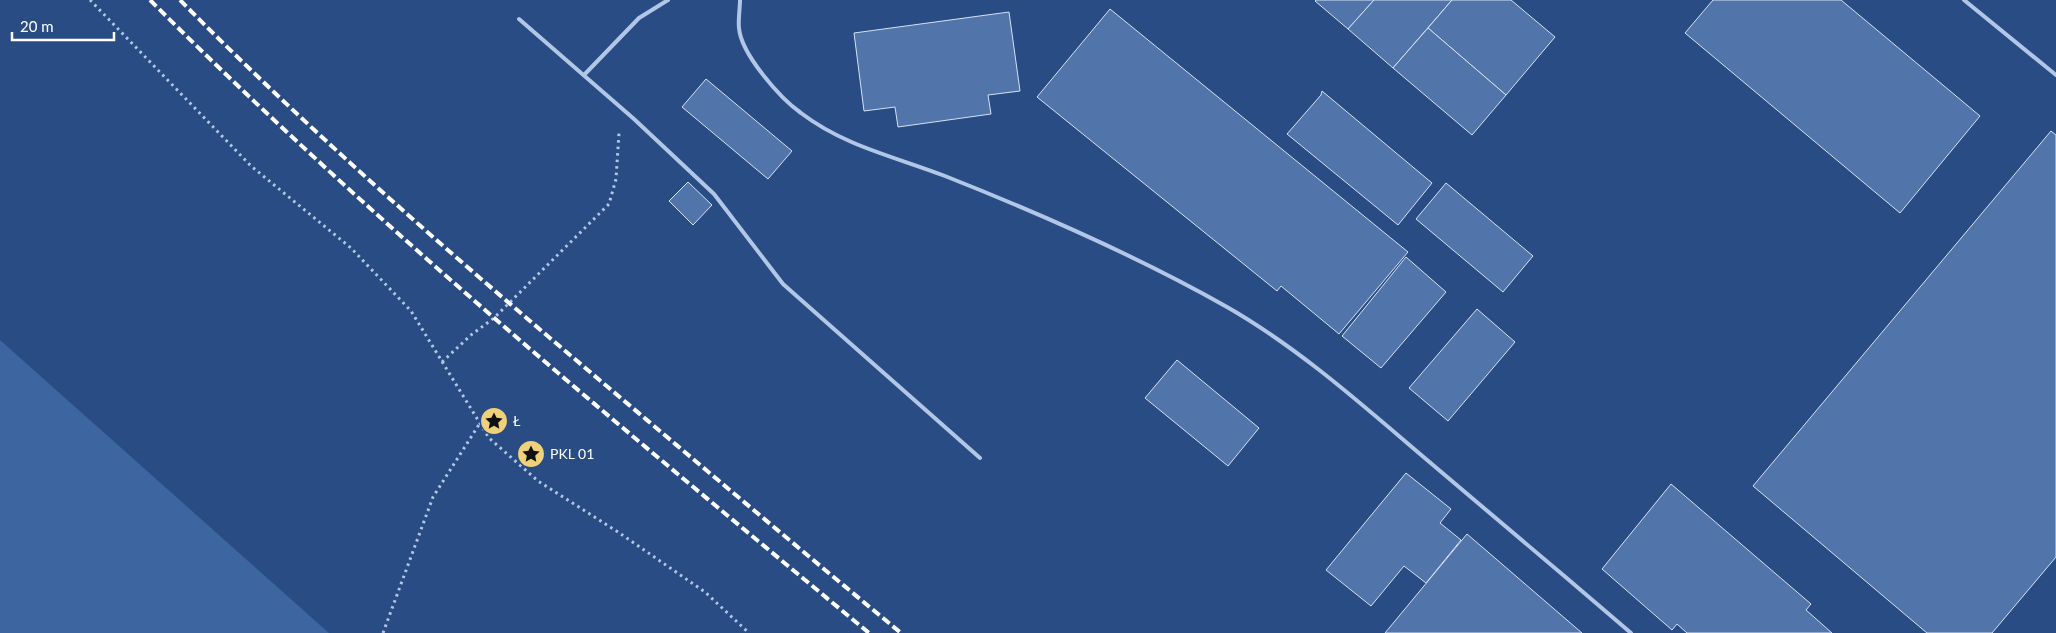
<svg xmlns="http://www.w3.org/2000/svg" width="2056" height="633" font-family="Lato,sans-serif">
	<style>
		.green { fill: #3d659f }
		.building { fill: #5175ab; stroke: #d5e2f5 }
		.lines { fill: none; stroke-linecap: round; stroke-linejoin: round }
		.path { stroke: #b2c7e7; stroke-width: 3; stroke-dasharray: 2.5 4; stroke-linecap: butt }
		.service { stroke: #b2c7e7; stroke-width: 4 }
		.rail { stroke: #fff; stroke-width: 4; stroke-dasharray: 9 4; stroke-linecap: butt }
		.labels { text-anchor: middle; stroke-width: 5; stroke-linejoin: round; paint-order: stroke }
		.poi-label { font-size: 14px; fill: #fff; stroke: #284c83; text-anchor: start }
	</style>
	<rect width="100%" height="100%" fill="#284c83"/>
	<path class="green" d="M0,340L329,633H0Z"/>
	<g class="building">
		<path d="M1316,0H1374L1348,29L1315,1Z"/>
		<path d="M1374,0H1452L1393,68L1348,29Z"/>
		<path d="M1452,0H1511L1555,37L1506,95L1428,28Z"/>
		<path d="M1713,0H1841L1980,116L1900,213L1685,33Z"/>
		<path d="M1110,9L1408,252L1339,334L1281,286L1277,291L1037,97Z"/>
		<path d="M1009,12L1020,91L988,95L991,114L898,127L895,107L864,111L854,33Z"/>
		<path d="M1428,28L1506,95L1472,135L1393,68Z"/>
		<path d="M706,79L792,151L768,179L682,107Z"/>
		<path d="M1322,91L1432,183L1398,225L1287,134L1321,95Z"/>
		<path d="M2051,131L2056,135V557L1992,633H1927L1753,486Z"/>
		<path d="M688,182L712,205L693,225L669,201Z"/>
		<path d="M1446,183L1533,256L1503,292L1416,219Z"/>
		<path d="M1406,257L1446,292L1381,368L1342,336Z"/>
		<path d="M1477,309L1515,342L1448,421L1409,388Z"/>
		<path d="M1177,360L1259,428L1228,466L1145,398Z"/>
		<path d="M1406,473L1451,509L1440,523L1461,540L1426,583L1404,566L1371,606L1326,570Z"/>
		<path d="M1671,484L1811,604L1806,610L1832,633H1687L1677,624L1672,630L1602,569Z"/>
		<path d="M1467,534L1582,633H1385Z"/>
	</g>
	<g class="lines">
		<g class="path">
			<path d="M90,0L251,166L351,248L411,311L489,438L538,481L618,532L705,592L749,633"/>
			<path d="M442,362L471,335L494,318L609,204L616,179L619,133"/>
			<path d="M383,633L433,497L480,423"/>
		</g>
		<g class="service">
			<path d="M740,0C740,9 738,19 739,28C741,54 780,98 801,113C844,146 896,157 945,176C1041,214 1137,256 1227,307C1297,347 1359,402 1420,454C1491,514 1561,573 1631,633"/>
			<path d="M1964,0L2056,75"/>
			<path d="M519,19L634,119L714,194L783,284L980,458"/>
			<path d="M584,75L639,18L668,0"/>
		</g>
		<g class="rail">
			<path d="M150,0C376,226 623,429 869,633"/>
			<path d="M180,0C315,137 462,264 609,388C706,470 803,552 901,633"/>
		</g>
	</g>
	<defs>
		<g id="sight-disc" transform="scale(1.4375)"><circle r="9.5" fill="#eed179" stroke="#284c83"/><path d="M0-6L1.8-2.2L6-1.7L2.9 1.2L3.7 5.4L0 3.3L-3.7 5.4L-2.9 1.2L-6-1.7L-1.8-2.2Z" fill="#111"/></g>
	</defs>
	<g fill-rule="evenodd">
		<use href="#sight-disc" x="494" y="421"/>
		<use href="#sight-disc" x="531" y="454"/>
	</g>
	<g class="labels">
		<g class="poi-label">
			<text x="513" y="426">Ł</text>
			<text x="550" y="459">PKL 01</text>
		</g>
	</g>
	<path d="M12 32v8h102v-8" fill="none" stroke="#ffffff" stroke-width="2.5"/>
	<text x="20" y="32" font-size="15" fill="#ffffff" stroke="#284c83" stroke-width="4" paint-order="stroke">20 m</text>
</svg>
